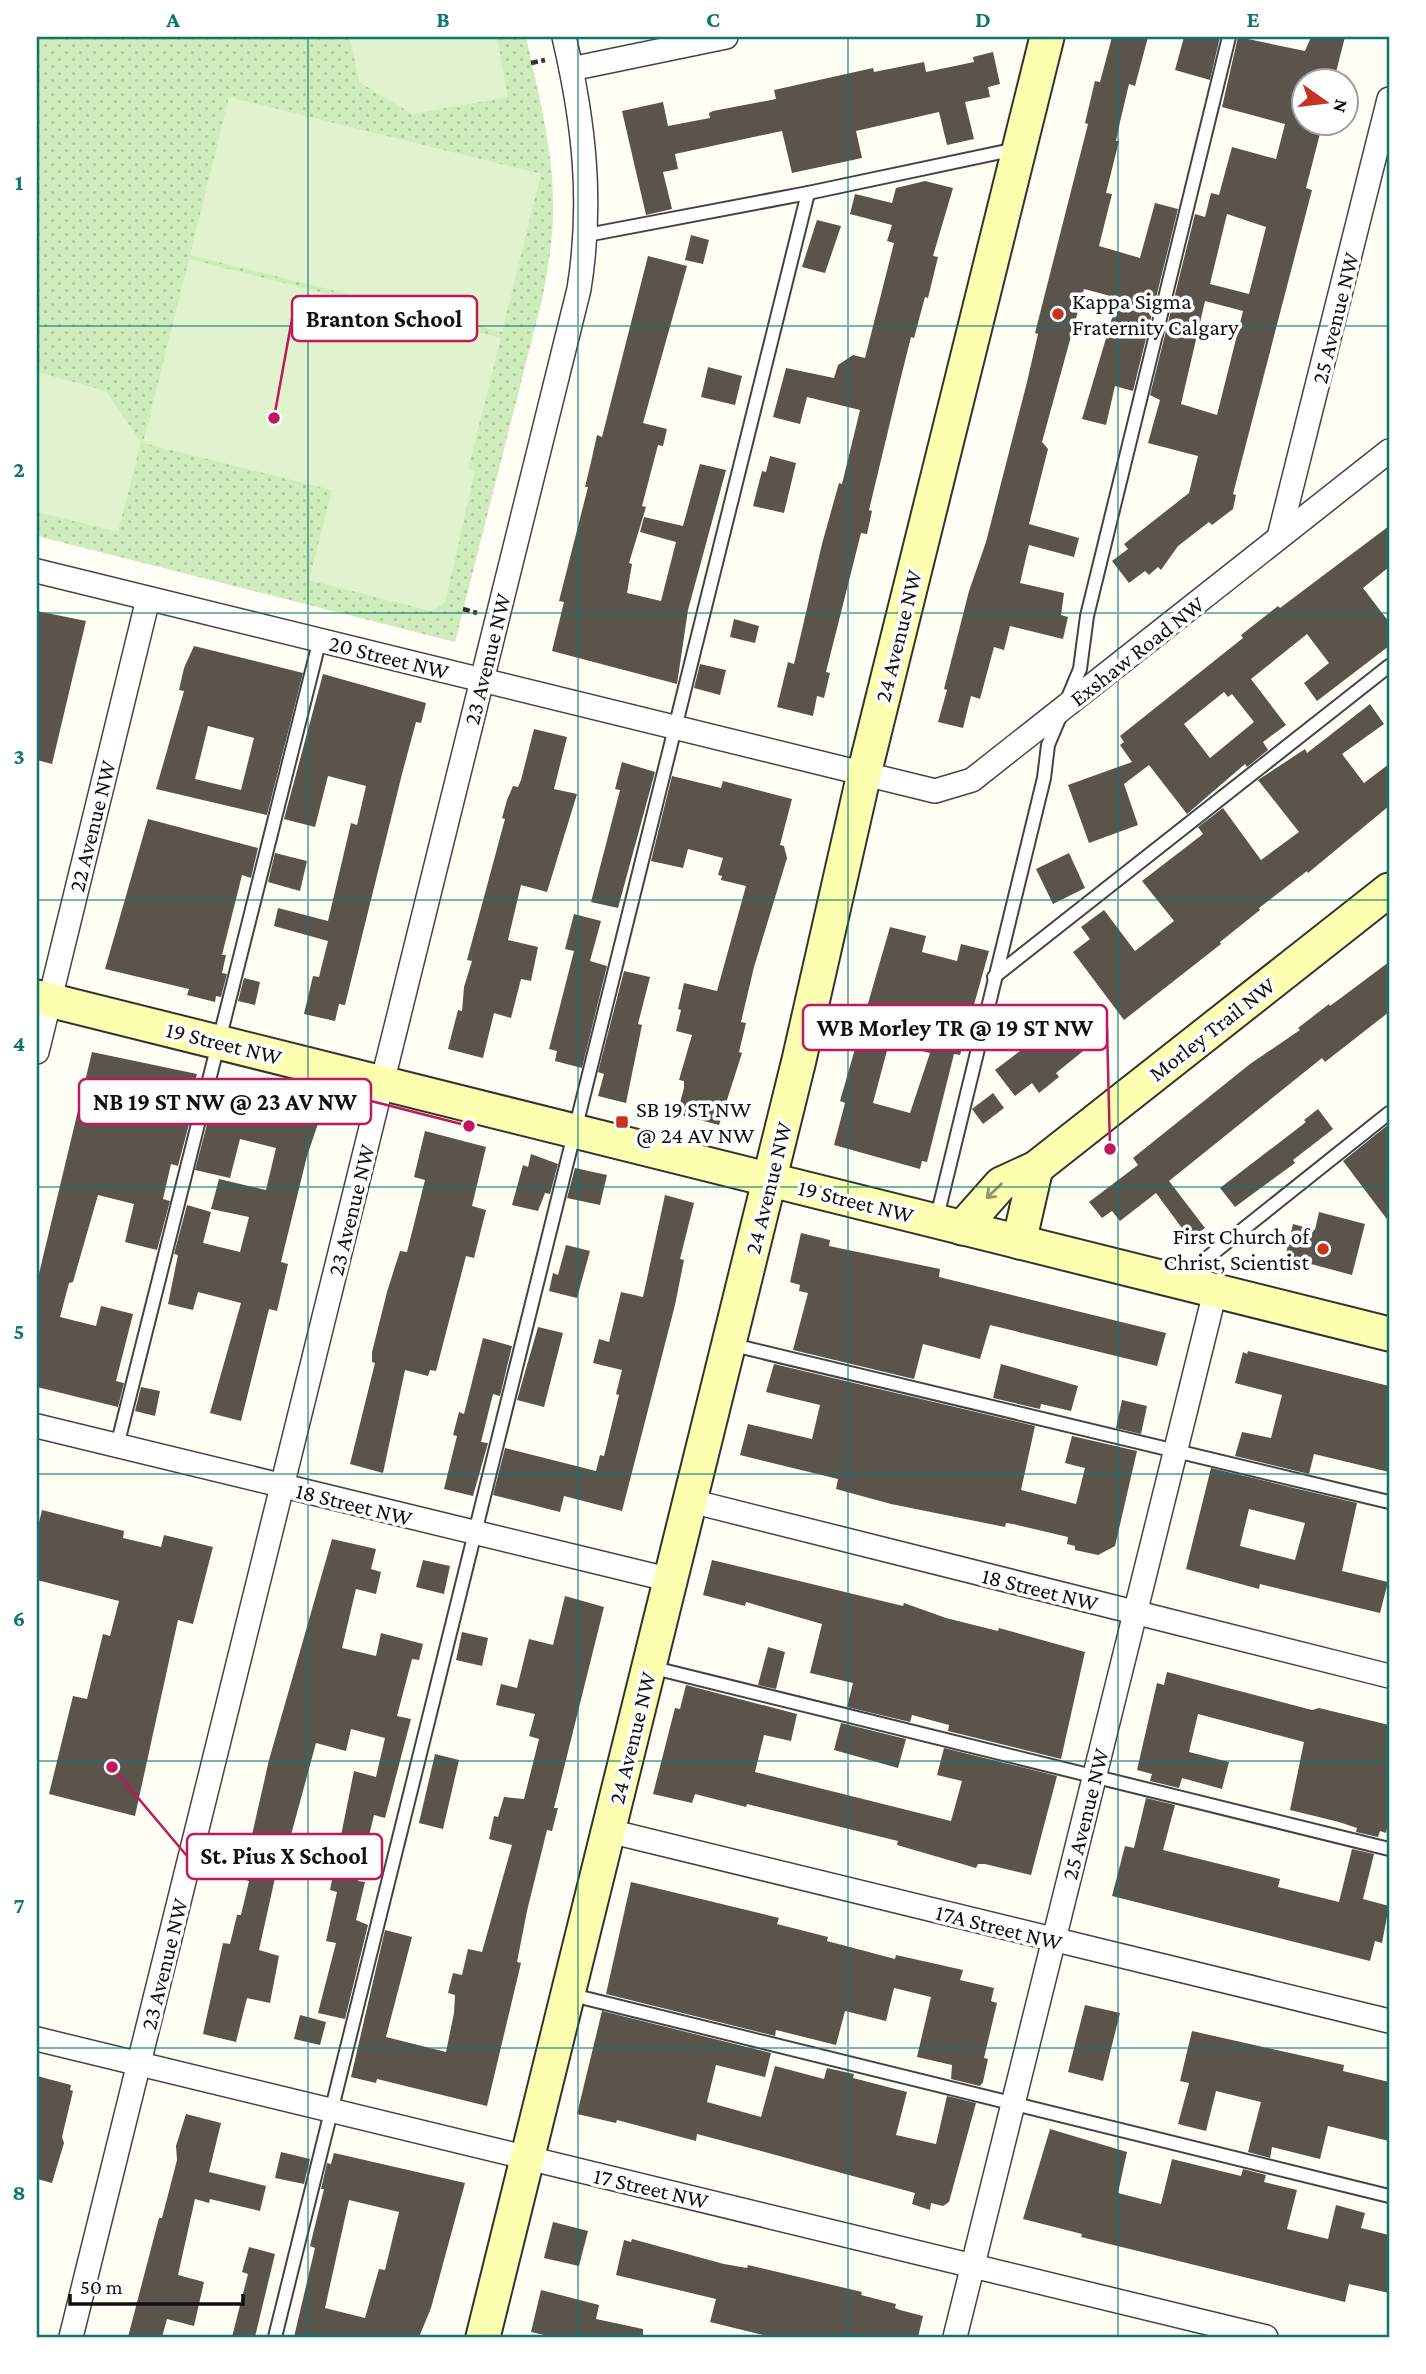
<svg xmlns="http://www.w3.org/2000/svg" width="1426" height="2374" font-family="'Crimson Pro',serif">
	<style>
		.grass { fill: url(#grass-dots) }
		.pitch { fill: #e1f3ce }
		.building { fill: #5a544d; fill-rule: evenodd }
		.lines { fill: none; stroke-linecap: round; stroke-linejoin: round }
		.lane-casing { stroke: #444; stroke-width: 16 }
		.street-casing { stroke: #444; stroke-width: 26 }
		.secondary-casing { stroke: #333; stroke-width: 37 }
		.path { stroke: #333; stroke-width: 4.5; stroke-dasharray: 7 3.5; stroke-linecap: butt }
		.lane { stroke: #fff; stroke-width: 12 }
		.street { stroke: #fff; stroke-width: 23 }
		.secondary { stroke: #fdffb0; stroke-width: 33 }
		.oneway { stroke: #939468 }
		.grid { fill: none; stroke: #0f766e; stroke-width: 2; stroke-opacity: 0.55 }
		.poi-dot { fill: #c73223; stroke: #fff; stroke-width: 2.5 }
		.labels { text-anchor: middle; stroke-width: 7; stroke-linejoin: round; paint-order: stroke }
		.poi-label { font-size: 23px; fill: #111; stroke: #fff; text-anchor: start }
		.street-label { font-size: 23px; fill: #111; stroke: #fff }
		.leader { fill: none; stroke: #c2185b; stroke-width: 2.5 }
		.callout-dot { fill: #c2185b; stroke: #fff; stroke-width: 2.5 }
		.callout { fill: #fff; stroke: #c2185b; stroke-width: 2.5 }
		.callout-label { font-size: 24px; text-anchor: middle; font-weight: bold; fill: #111 }
		.neatline { fill: none; stroke: #0f766e; stroke-width: 2.5 }
		.grid-label { font-size: 23px; text-anchor: middle; font-weight: bold; fill: #0f766e }
	</style>
	<defs>
		<pattern id="grass-dots" width="8" height="8" patternUnits="userSpaceOnUse" patternTransform="scale(1.75)"><rect width="8" height="8" fill="#ceecbc"/><path d="M2 2h.1M6 6h.1" fill="none" stroke="#b0c9a1" stroke-width="1.8" stroke-linecap="round"/></pattern>
	</defs>
	<rect width="100%" height="100%" fill="#fffef5"/>
	<path class="grass" d="M37,37H526C538,92 553,147 553,203C554,236 548,268 542,300L455,642L37,536Z"/>
	<g class="pitch">
		<path d="M350,37H497L508,97L412,114L359,82Z"/>
		<path d="M229,97L541,174L502,332L190,255Z"/>
		<path d="M189,259L501,338L468,469L475,471L445,603L430,611L309,580L332,490L143,443Z"/>
		<path d="M37,372L106,391L141,442L118,532L37,512Z"/>
	</g>
	<g class="building">
		<path d="M1112,37H1148L1135,86L1129,84L1120,122L1116,141H1119L1106,193L1112,194L1099,246L1140,258L1155,203L1178,209L1133,391L1115,386L1106,425L1082,419L1118,298L1084,289L1042,442L1048,449L1029,524L1079,538L1074,557L1029,545L1020,583L1064,593L1061,615L1068,617L1063,639L1010,626L1004,650L994,647L980,699L971,696L963,728L938,722L947,690L944,689L969,591L986,542L1027,382L1038,334L1035,333L1088,124L1085,123L1095,81L1100,82Z"/>
		<path d="M1184,37H1220L1210,80L1175,70Z"/>
		<path d="M1238,37L1305,51L1311,37H1345L1334,80H1304V122H1323L1306,188L1312,190L1233,494L1236,495L1233,509L1212,525L1209,522L1178,546L1161,570L1158,567L1149,575L1145,571L1129,583L1112,561L1128,549L1124,544L1189,493L1198,456L1148,443L1160,400L1150,395L1195,214L1205,217L1211,193L1219,195L1232,147L1276,159L1285,124L1222,107ZM1227,214L1266,227L1249,294L1210,284ZM1205,301L1243,311L1217,415L1181,404Z"/>
		<path d="M993,52L1000,84L988,87L990,97L965,102L974,139L947,145L939,112L856,131L862,158L792,173L782,131L675,154L678,169L663,172L672,209L646,215L622,111L663,102L668,126L710,118L709,113L713,111L776,99L774,90L873,68L874,72L924,62L926,72L974,62L973,57Z"/>
		<path d="M925,181L953,188L933,256L938,257L928,298L925,297L914,338L911,337L900,381L869,510L872,511L867,534L861,533L826,672L830,673L824,698L817,696L813,716L777,707L788,662L794,664L822,544L839,483L842,484L860,410L807,397L800,424L773,417L786,368L834,378L838,365L853,355L865,358L894,243L887,241L892,225L850,214L855,194L892,203L896,188Z"/>
		<path d="M817,220L841,226L825,273L802,267Z"/>
		<path d="M691,235L709,240L703,264L685,260Z"/>
		<path d="M648,256L687,266L643,423L667,429L663,446L658,445L642,506L646,507L629,563L632,564L627,593L661,601L676,542L640,532L644,517L683,526L700,464L726,470L688,610L677,684L552,651L564,602L559,601L588,487H585L591,462L597,435L602,437Z"/>
		<path d="M708,367L742,376L735,405L701,397Z"/>
		<path d="M770,456L796,463L784,513L753,506L762,471L766,472Z"/>
		<path d="M1389,526V567L1363,588L1389,622V646L1317,701L1304,683L1329,663L1307,634L1251,679L1286,725L1263,742L1268,750L1247,767L1245,764L1187,814L1149,765L1124,784L1138,825L1089,843L1068,785L1132,762L1120,745L1124,742L1120,736L1243,638L1241,635L1278,606L1280,608ZM1224,692L1228,697L1232,694L1254,722L1210,758L1184,724Z"/>
		<path d="M37,611L86,621L52,764L37,760Z"/>
		<path d="M734,619L759,626L755,643L730,637Z"/>
		<path d="M194,646L303,673L267,815L156,789L184,691L179,690L184,668ZM208,726L254,738L241,790L195,779Z"/>
		<path d="M700,664L726,670L720,695L694,688Z"/>
		<path d="M323,674L426,703L421,723L416,722L402,774L345,1005L339,1004L335,1021L304,1014L313,976L319,977L328,941L274,926L278,908L328,921L351,823L357,825L366,786L328,776L315,827L284,819Z"/>
		<path d="M1370,704L1384,724L1342,754L1364,783L1389,764V806L1308,873L1307,871L1259,908L1260,910L1220,942L1221,944L1124,1020L1073,952L1090,939L1081,927L1104,910L1135,951L1174,921L1142,881L1203,834L1198,827L1223,808L1261,860L1299,832L1258,780L1305,749L1307,753Z"/>
		<path d="M534,729L567,737L554,789L577,794L547,892L521,885L508,940L538,947L531,981L521,979L511,1018L494,1013L483,1058L448,1049L458,1010L462,1011L464,987L472,961L467,960L505,819L502,818L507,800L513,786L518,787L521,780Z"/>
		<path d="M622,762L655,772L618,908L591,902L620,790L615,789Z"/>
		<path d="M672,776L721,788L723,781L792,799L780,845L784,846L787,858L754,967L741,1022L746,1023L739,1052L742,1053L719,1125L677,1114L684,1088V1081L679,1080L692,1035L676,1031L681,1010L678,1009L684,983L717,991L746,886L721,880L722,876L718,875L723,858L688,849L683,868L651,861Z"/>
		<path d="M148,819L258,848L251,878L242,875L222,955H226L222,973L227,974L221,997L216,996L215,1002L187,995L189,989L105,969Z"/>
		<path d="M275,853L307,861L300,891L268,882Z"/>
		<path d="M1069,853L1085,888L1053,904L1036,869Z"/>
		<path d="M574,914L601,921L590,961L607,966L582,1068L555,1061L557,1051L549,1049L574,951L565,949Z"/>
		<path d="M890,927L926,936L922,952L957,961L961,944L989,951L960,1055L954,1054L927,1162L922,1161L920,1169L834,1145L845,1103L840,1101ZM889,1043L930,1053L910,1113L873,1103Z"/>
		<path d="M1389,962V1012L1325,1062L1322,1058L1169,1181L1205,1228L1190,1239L1156,1193L1120,1221L1112,1211L1102,1218L1089,1202L1138,1165L1133,1158L1250,1064L1300,1030L1298,1028L1329,1004L1330,1006Z"/>
		<path d="M624,971L650,977L638,1024L642,1025L626,1103L598,1096L604,1074L598,1072Z"/>
		<path d="M244,978L260,982L255,1005L238,1001Z"/>
		<path d="M1078,1015L1098,1039L1056,1073L1059,1077L1039,1093L1032,1083L1015,1096L995,1070L1032,1042L1037,1048Z"/>
		<path d="M92,1052L197,1074L195,1081L200,1082L178,1166L171,1164L163,1199L170,1201L157,1250L125,1242L134,1204L98,1195L73,1282L69,1283L60,1317L96,1326L101,1306L133,1314L116,1381L124,1383L118,1407L37,1387V1282Z"/>
		<path d="M217,1086L323,1109L307,1156L281,1262L288,1264L277,1311L269,1309L241,1421L210,1413L241,1303L198,1292L193,1310L168,1304L178,1255L174,1254L187,1205L211,1212L203,1243L240,1252L249,1217L211,1209L219,1179L266,1190L276,1148L240,1139L230,1178L195,1170Z"/>
		<path d="M993,1093L1004,1108L983,1124L972,1109Z"/>
		<path d="M1318,1109L1333,1129L1293,1160L1295,1163L1235,1207L1220,1188L1306,1122L1304,1120Z"/>
		<path d="M1389,1124V1222L1343,1161Z"/>
		<path d="M425,1131L486,1147L472,1206L486,1210L474,1258L466,1256L436,1371L430,1370L428,1376L405,1370L383,1473L350,1464L375,1363L372,1362V1352L387,1292L400,1251L407,1252L425,1180L414,1177Z"/>
		<path d="M531,1154L558,1164L550,1194L545,1193L538,1211L512,1205L523,1165L528,1167Z"/>
		<path d="M575,1168L607,1175L600,1205L567,1198Z"/>
		<path d="M665,1195L694,1203L680,1259L684,1260L675,1305L622,1511L564,1496L560,1512L493,1495L505,1448L596,1471L600,1455L604,1456L619,1395L616,1394L622,1370L593,1363L599,1339L609,1342L621,1292L643,1297Z"/>
		<path d="M1319,1212L1365,1224L1352,1275L1285,1257L1293,1224L1315,1230Z"/>
		<path d="M801,1233L830,1240L829,1246L940,1269L939,1277L1166,1333L1157,1366L990,1325L980,1359L923,1344L914,1379L793,1350L808,1293L799,1291L800,1285L790,1282Z"/>
		<path d="M566,1245L590,1251L577,1298L549,1291L553,1273L558,1275Z"/>
		<path d="M538,1327L563,1333L544,1407L517,1400Z"/>
		<path d="M483,1338L512,1346L500,1396L493,1394L481,1442L488,1443L473,1496L444,1489L457,1436L453,1435L459,1412L464,1414Z"/>
		<path d="M1248,1351L1389,1386V1472L1314,1454L1309,1474L1235,1456L1242,1432L1271,1438L1282,1395L1235,1383L1243,1352L1247,1354Z"/>
		<path d="M774,1364L1035,1426L1021,1490L1076,1504L1085,1468L1065,1463L1072,1436L1137,1451L1115,1546L1098,1555L1075,1550V1546L1067,1544L1068,1537L1013,1524L1006,1523L1005,1527L891,1504L836,1489L838,1479L740,1455L748,1424L812,1439L820,1405L766,1392Z"/>
		<path d="M1001,1364L1078,1386L1071,1411L1041,1404L1040,1409L993,1398Z"/>
		<path d="M141,1387L160,1391L155,1416L135,1411Z"/>
		<path d="M1122,1400L1147,1406L1141,1434L1116,1428Z"/>
		<path d="M1211,1468L1357,1503L1342,1571L1388,1582L1380,1613L1260,1584L1259,1589L1186,1569ZM1249,1509L1305,1523L1295,1560L1240,1546Z"/>
		<path d="M42,1510L124,1531L123,1538L161,1547L164,1535L213,1547L193,1624L178,1620L135,1816L49,1794L73,1696L87,1699L103,1634L110,1636L119,1601L37,1580V1531Z"/>
		<path d="M332,1539L376,1549L371,1569L381,1572L376,1594L356,1589L342,1648L376,1656L381,1633L423,1644L419,1660L412,1659L397,1716L411,1719L385,1818L374,1815L358,1881L365,1882L356,1920L368,1925L345,2019L318,2013L336,1943L326,1941L337,1892L330,1890L354,1771L376,1777L385,1738L351,1729L346,1751L316,1743L291,1835L285,1833L259,1950L279,1956L270,2003L247,1998L236,2042L203,2034L204,2029L223,1943L230,1944L237,1915H241L249,1881L242,1879L269,1760Z"/>
		<path d="M423,1560L450,1566L444,1594L416,1587Z"/>
		<path d="M712,1560L903,1606L904,1603L946,1618L998,1631L999,1628L1085,1652L1061,1759L948,1731L949,1725L912,1715L910,1722L847,1707L853,1683L810,1673L822,1624L746,1602L745,1606L703,1595Z"/>
		<path d="M565,1596L604,1607L554,1808H558L552,1831L547,1830L527,1911L517,1962L521,1963L487,2106L377,2079L376,2083L351,2077L385,1930L412,1937L386,2037L446,2052L454,2013L455,1995L448,1993L453,1973L462,1975L468,1949L482,1952L512,1845L489,1839L494,1816L498,1817L504,1797L524,1799L539,1739L529,1736L535,1714L496,1705L501,1684L517,1688L529,1639L553,1645Z"/>
		<path d="M462,1632L488,1638L482,1666L456,1660Z"/>
		<path d="M768,1647L785,1652L776,1689L758,1685Z"/>
		<path d="M1167,1672L1312,1710L1319,1708L1389,1725V1818L1386,1833L1380,1831L1378,1837L1356,1832L1357,1828L1339,1822L1290,1810L1304,1742L1198,1714L1189,1752L1229,1762L1222,1789L1182,1778L1179,1788L1150,1781L1152,1774L1137,1770L1157,1683L1164,1685Z"/>
		<path d="M686,1685L797,1714L791,1741L764,1735L755,1772L951,1821L962,1781L937,1775L944,1748L1057,1776L1031,1875L985,1864H978L976,1868L897,1845L898,1841L747,1804L746,1807L695,1794L692,1803L653,1794L675,1708L680,1709Z"/>
		<path d="M841,1723L906,1739L898,1768L834,1750Z"/>
		<path d="M435,1754L459,1760L443,1829L419,1823Z"/>
		<path d="M1146,1798L1175,1805L1163,1850L1280,1879L1278,1887L1339,1902L1352,1849L1374,1854L1363,1899L1389,1906L1382,1943L1375,1941L1370,1961L1112,1896L1125,1846L1134,1848Z"/>
		<path d="M631,1882L779,1918L777,1924L828,1937L827,1941L895,1959L896,1955L963,1970L960,1980L994,1988L991,2001L997,2003L984,2058L988,2059L983,2082L980,2086L951,2079L952,2065L917,2057L931,1997L894,1988L886,2021L845,2011L836,2045L776,2030L775,2036L606,1994Z"/>
		<path d="M1085,2005L1120,2013L1103,2081L1068,2072Z"/>
		<path d="M602,2011L771,2053L765,2077L716,2065L707,2102L761,2117L775,2066L824,2079L827,2068L854,2074L853,2078L907,2092L896,2135L936,2144L947,2096L976,2103L949,2202L943,2206L931,2203L930,2210L912,2204L915,2193L772,2154L697,2134L696,2141L617,2120L616,2123L577,2114Z"/>
		<path d="M300,2015L326,2022L320,2045L294,2039Z"/>
		<path d="M1192,2031L1344,2065L1343,2071L1389,2082V2141L1328,2126L1320,2159L1272,2147L1270,2158L1248,2152L1261,2102L1216,2091L1206,2131L1178,2124L1189,2083L1180,2081Z"/>
		<path d="M37,2076L71,2085L70,2090L73,2091L62,2137L64,2143L52,2183L37,2179Z"/>
		<path d="M186,2114L221,2123L209,2172L266,2186L260,2211L210,2199L209,2203L195,2199L178,2275L204,2282L194,2326L167,2319L162,2337H128L159,2218H162L177,2160L176,2146Z"/>
		<path d="M1050,2129L1127,2152L1118,2193L1161,2204L1172,2159L1241,2176L1243,2169L1266,2175L1264,2182L1297,2190L1287,2229L1328,2239L1336,2205L1365,2213L1361,2228L1389,2235V2293L1349,2284L1345,2302L1081,2237L1082,2234L1023,2219Z"/>
		<path d="M281,2152L310,2159L304,2184L275,2178Z"/>
		<path d="M334,2153L465,2183L431,2308L419,2337H294L315,2248L310,2246L324,2189H321L327,2163L331,2164ZM349,2200L399,2212L385,2270L379,2269L365,2318L325,2308Z"/>
		<path d="M553,2222L588,2231L579,2266L544,2258Z"/>
		<path d="M632,2239L724,2264L747,2268L748,2265L862,2292L861,2295L896,2304L895,2308L900,2310L923,2316L918,2337H771L710,2322L716,2299L616,2275L624,2240L631,2242Z"/>
		<path d="M249,2247L275,2254L255,2337H232L248,2274L242,2272Z"/>
		<path d="M541,2290L599,2305L596,2319L643,2329V2337H553L531,2332Z"/>
	</g>
	<g class="lines">
		<g class="lane-casing">
			<g id="lane">
				<path d="M587,235L808,193L1016,149"/>
				<path d="M994,977L1389,666"/>
				<path d="M936,1221L1044,778L1048,745L1080,669L1087,616L1229,37"/>
				<path d="M1196,1284L1202,1262L1389,1113"/>
				<path d="M729,1344L1389,1502"/>
				<path d="M117,1446L320,639"/>
				<path d="M650,1667L1389,1849"/>
				<path d="M568,1994L1389,2196"/>
				<path d="M275,2337L808,193"/>
			</g>
		</g>
		<g class="street-casing">
			<g id="street">
				<path d="M571,69L726,37"/>
				<path d="M1279,537L1389,99"/>
				<path d="M37,571L935,791L972,780L1389,451"/>
				<path d="M37,1052L148,599"/>
				<path d="M37,1426L671,1580"/>
				<path d="M691,1501L1389,1676"/>
				<path d="M609,1831L1389,2021"/>
				<path d="M37,2039L1266,2337"/>
				<path d="M71,2337L579,289C593,202 584,122 564,37"/>
				<path d="M955,2337L1215,1292"/>
			</g>
		</g>
		<g class="secondary-casing">
			<g id="secondary">
				<path d="M37,997L1389,1334"/>
				<path d="M962,1228L1001,1184L1036,1168L1389,890"/>
				<path d="M1019,1242L1036,1168"/>
				<path d="M483,2337L799,1060L864,774L1047,37"/>
			</g>
		</g>
		<g class="path">
			<path d="M531,63L545,60"/>
			<path d="M463,609L477,613"/>
		</g>
		<use href="#lane" class="lane"/>
		<use href="#street" class="street"/>
		<use href="#secondary" class="secondary"/>
	</g>
	<defs><path id="oneway-shaft" d="M-6 0H5M1.5-3L5.5 0L1.5 3" fill="none" stroke-width="1.6" stroke-linecap="round" stroke-linejoin="round" transform="scale(1.75)"/></defs>
	<use class="oneway" href="#oneway-shaft" transform="translate(994 1191) rotate(136)"/>
	<path class="grid" d="M308,37V2337M578,37V2337M848,37V2337M1118,37V2337M37,326H1389M37,613H1389M37,900H1389M37,1187H1389M37,1474H1389M37,1761H1389M37,2048H1389"/>
	<g class="poi-dot">
		<circle cx="1058" cy="314" r="7"/>
		<rect x="615" y="1115" width="14" height="14" rx="3.5"/>
		<circle cx="1323" cy="1249" r="7"/>
	</g>
	<g class="labels">
		<g class="poi-label">
			<text x="1072" y="309">Kappa Sigma<tspan x="1072" dy="26">Fraternity Calgary</tspan></text>
			<text x="636" y="1117">SB 19 ST NW<tspan x="636" dy="26">@ 24 AV NW</tspan></text>
			<text x="1309" y="1244" text-anchor="end">First Church of<tspan x="1309" dy="26">Christ, Scientist</tspan></text>
		</g>
		<g class="street-label">
			<text transform="translate(1335 318) rotate(-76)" y="8">25 Avenue NW</text>
			<text transform="translate(898 636) rotate(-76)" y="8">24 Avenue NW</text>
			<text transform="translate(1137 651) rotate(-38)" y="8">Exshaw Road NW</text>
			<text transform="translate(389 657) rotate(14)" y="8">20 Street NW</text>
			<text transform="translate(487 659) rotate(-76)" y="8">23 Avenue NW</text>
			<text transform="translate(92 826) rotate(-76)" y="8">22 Avenue NW</text>
			<text transform="translate(1212 1029) rotate(-38)" y="8">Morley Trail NW</text>
			<text transform="translate(224 1043) rotate(14)" y="8">19 Street NW</text>
			<text transform="translate(768 1188) rotate(-76)" y="8">24 Avenue NW</text>
			<text transform="translate(856 1201) rotate(14)" y="8">19 Street NW</text>
			<text transform="translate(351 1210) rotate(-76)" y="8">23 Avenue NW</text>
			<text transform="translate(354 1504) rotate(14)" y="8">18 Street NW</text>
			<text transform="translate(1040 1589) rotate(14)" y="8">18 Street NW</text>
			<text transform="translate(632 1738) rotate(-76)" y="8">24 Avenue NW</text>
			<text transform="translate(1085 1814) rotate(-76)" y="8">25 Avenue NW</text>
			<text transform="translate(999 1927) rotate(14)" y="8">17A Street NW</text>
			<text transform="translate(164 1964) rotate(-76)" y="8">23 Avenue NW</text>
			<text transform="translate(651 2188) rotate(13)" y="8">17 Street NW</text>
		</g>
	</g>
	<path class="leader" d="M274 418L292 319M1110 1149L1107 1028M469 1126L371 1101M112 1767L187 1856"/>
	<g class="callout-dot">
		<circle cx="274" cy="418" r="7"/>
		<circle cx="1110" cy="1149" r="7"/>
		<circle cx="469" cy="1126" r="7"/>
		<circle cx="112" cy="1767" r="7"/>
	</g>
	<g class="callout">
		<rect x="292" y="296" width="185" height="45" rx="7"/>
		<rect x="803" y="1005" width="304" height="45" rx="7"/>
		<rect x="79" y="1079" width="292" height="45" rx="7"/>
		<rect x="187" y="1834" width="195" height="45" rx="7"/>
	</g>
	<g class="callout-label">
		<text x="384" y="327">Branton School</text>
		<text x="955" y="1036">WB Morley TR @ 19 ST NW</text>
		<text x="225" y="1110">NB 19 ST NW @ 23 AV NW</text>
		<text x="284" y="1864">St. Pius X School</text>
	</g>
	<rect width="1426" height="2374" fill="none" stroke="#ffffff" stroke-width="77"/>
	<g transform="translate(1325 102) rotate(104)"><circle r="33" fill="#ffffff" stroke="#a0a0a0" stroke-width="2"/>
	<path d="M0-5L12 26L0 18L-12 26Z" fill="#c73223"/>
	<text y="-10" font-size="19" font-weight="bold" text-anchor="middle" fill="#111111">N</text>
	</g>
	<path d="M70 2294v10h173v-10" fill="none" stroke="#111111" stroke-width="3.5"/>
	<text x="80" y="2294" font-size="21" fill="#111111" stroke="#ffffff" stroke-width="5" paint-order="stroke">50 m</text>
	<rect x="38" y="38" width="1350" height="2298" class="neatline"/>
	<g class="grid-label">
		<text x="173" y="27">A</text>
		<text x="443" y="27">B</text>
		<text x="713" y="27">C</text>
		<text x="983" y="27">D</text>
		<text x="1253" y="27">E</text>
		<text x="19" y="190">1</text>
		<text x="19" y="477">2</text>
		<text x="19" y="764">3</text>
		<text x="19" y="1051">4</text>
		<text x="19" y="1339">5</text>
		<text x="19" y="1626">6</text>
		<text x="19" y="1913">7</text>
		<text x="19" y="2200">8</text>
	</g>
</svg>
